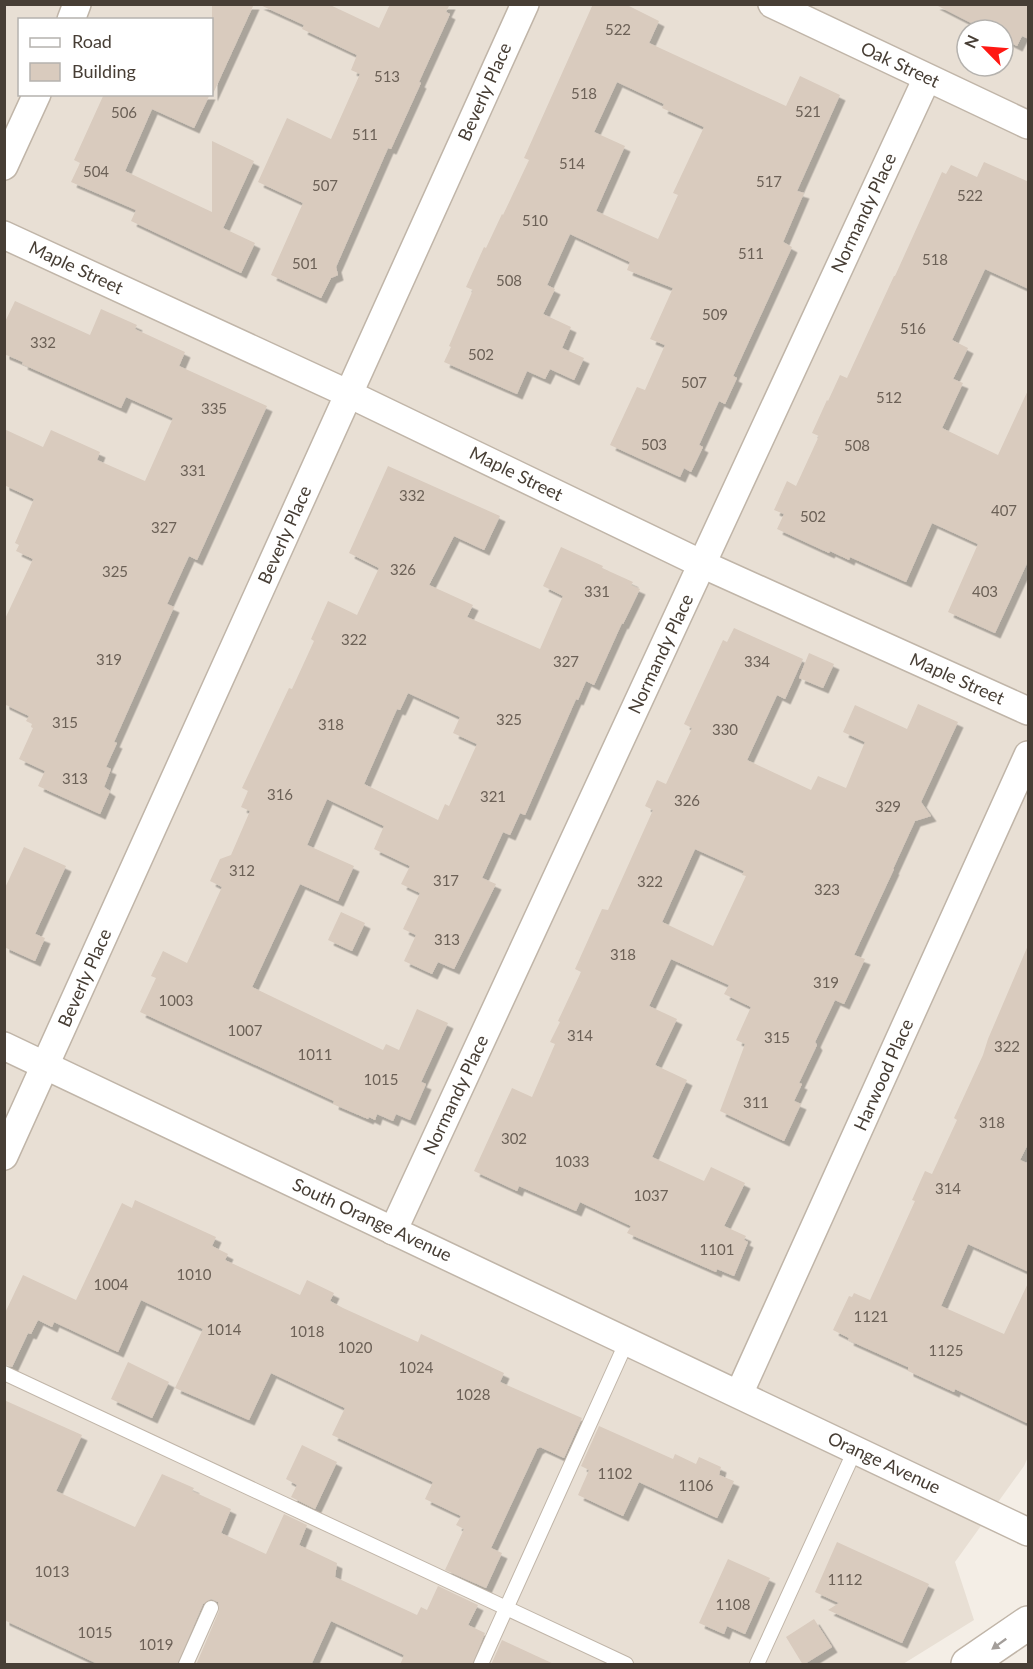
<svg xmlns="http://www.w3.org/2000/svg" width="1033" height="1669" font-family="Lato,sans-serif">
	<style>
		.residential { fill: #e8dfd4; fill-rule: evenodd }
		.building { fill: #d9cbbe; fill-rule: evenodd; filter: url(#shadow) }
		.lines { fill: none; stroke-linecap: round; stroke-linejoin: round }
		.service-casing { stroke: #c0b5a8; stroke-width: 16 }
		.minor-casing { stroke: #c0b5a8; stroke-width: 30 }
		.tertiary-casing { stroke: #c0b5a8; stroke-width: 36 }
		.service { stroke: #fff; stroke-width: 14 }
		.minor { stroke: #fff; stroke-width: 27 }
		.tertiary { stroke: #fff; stroke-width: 33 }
		.oneway { fill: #a39e9a }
		.labels { text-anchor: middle; stroke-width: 5; stroke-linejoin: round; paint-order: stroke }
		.number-label { font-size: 15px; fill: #6c6157 }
		.street-label { font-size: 18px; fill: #473e35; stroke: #fff }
	</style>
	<defs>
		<filter id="shadow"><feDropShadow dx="5.5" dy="5.5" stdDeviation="0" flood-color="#0004"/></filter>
	</defs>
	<rect width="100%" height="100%" fill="#f4eee6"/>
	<path class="residential" d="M5,5H1028V1457L1024,1466L955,1562L974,1620L903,1664H5ZM20,20H212V94H20ZM967,30H1003V66H967Z"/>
	<g class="building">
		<path d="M212,4H254L212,96Z"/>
		<path d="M258,4H328L379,28L390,4H450L446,12L450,14L419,82L421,83L391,149L388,148L336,267L338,275L331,278L321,298L271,275L303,203L258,182L287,118L331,139L360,74L351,70L357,55L302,29L304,25Z"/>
		<path d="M593,4H625L659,21L649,43L786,106L800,76L840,95L797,191L804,193L783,242L792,247L733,376L737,378L725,404L719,401L699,445L703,447L691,472L684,468L680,477L610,445L637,387L645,390L665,345L650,339L673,288L627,270L630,262L570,234L547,285L555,289L543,314L571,327L562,348L584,358L574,380L550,369L545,379L527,371L517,394L444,362L451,347L449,346L473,290L466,287L484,247L486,248L502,214L503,215L529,160L524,158ZM617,82L664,104L662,108L704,127L673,193L678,195L658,239L596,211L625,146L594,132Z"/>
		<path d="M934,4H1029V39L1022,36L1017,46L1003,39V30H985Z"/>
		<path d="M104,94H210L194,128L152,109L125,171L212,212V141L254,161L223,228L255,243L241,273L131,221L136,210L71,182L80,163L74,160Z"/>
		<path d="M984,162L1029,182V289L985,269L952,340L968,348L953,379L963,383L942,428L998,455L1029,388V559L995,633L948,612L978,544L932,523L906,582L850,557L849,560L830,551L829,553L777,529L784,514L774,510L787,481L796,486L819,436L812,433L827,400L828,401L840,375L847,378L894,276H895L942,172L946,174L951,165L977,177Z"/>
		<path d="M15,301L90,335L101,309L137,325L135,329L185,352L179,366L267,406L197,560L189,556L167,604L174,607L114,742L117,743L106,767L111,769L104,787L110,791L100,814L38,786L45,771L19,759L33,728L31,727L32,724L26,721L29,716L4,704V621L33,559L16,551L19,545L15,543L34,499L4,485V429L43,447L51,430L100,452L97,460L145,481L173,418L126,397L121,408L22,364L23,362L4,354V324Z"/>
		<path d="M388,466L500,516L484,550L454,536L429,585L473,605L467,617L540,649L563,596L543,586L561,547L603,566L602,568L633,582L631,585L640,589L623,624L622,623L594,685L586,681L578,700L576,699L525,815L520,813L510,835L503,832L482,878L496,884L454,969L438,962L432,974L404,961L416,935L403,929L420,893L401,884L410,866L374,849L384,826L327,799L307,845L354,866L338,901L300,884L252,987L383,1050L386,1044L399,1050L417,1009L448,1023L421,1082L426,1084L410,1120L396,1114L393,1121L377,1114L375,1120L369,1117L368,1119L333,1104L334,1101L140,1012L156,978L151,976L163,951L187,963L222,887L210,881L220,859L231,855L250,811L241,807L248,791L242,788L289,688L292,689L314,641L311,639L328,601L357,615L379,568L349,553ZM408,693L460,717L453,733L477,744L449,806L445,804L438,820L364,784L397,709L400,710Z"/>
		<path d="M734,628L803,659L785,699L777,695L747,760L811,790L818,776L846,788L865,742L843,732L855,705L907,729L918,704L958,722L921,802L931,816L915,821L893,869H894L854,955L865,959L844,1004L835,1000L815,1042L817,1045L799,1083L802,1084L794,1101L801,1104L784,1141L720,1111L745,1044L736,1040L751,1007L724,994L729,985L671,959L649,1006L677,1019L655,1065L687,1080L652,1157L704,1181L711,1167L745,1183L724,1226L746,1236L744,1240L748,1242L734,1276L717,1269L716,1272L627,1233L631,1226L580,1202L576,1211L519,1186L517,1191L474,1171L512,1088L532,1097L555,1044L550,1042L560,1022L558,1021L581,972L575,969L602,909L608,910L653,810L645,806L657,780L666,784L692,728L684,724L723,640L727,642ZM695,849L744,871L742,875L746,876L713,946L662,922Z"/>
		<path d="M809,653L834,664L823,688L799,678Z"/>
		<path d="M24,847L66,866L35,934L45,938L35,961L4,947V890Z"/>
		<path d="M341,912L365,923L352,951L328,940Z"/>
		<path d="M1029,943V1142L1020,1160L1029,1164V1272L968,1244L941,1306L1004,1334L1029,1281V1424L955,1389L954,1392L908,1371V1367L848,1340L849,1338L833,1330L849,1296L852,1297L854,1293L870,1300L915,1201L912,1200L925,1171L932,1174L957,1120L954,1118L983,1055L988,1039Z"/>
		<path d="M135,1200L216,1237L212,1246L228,1254L225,1260L300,1295L307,1280L334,1293L330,1301L343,1308L418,1342L421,1334L504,1373L500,1382L582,1418L564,1458L540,1447L537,1449L491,1548L502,1553L486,1588L445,1570L464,1529L456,1525L461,1516L425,1499L433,1482L332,1435L345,1408L271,1373L249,1420L175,1388L203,1329L141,1300L118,1352L54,1322L52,1327L38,1320L31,1334L28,1333L12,1367L4,1364V1315L23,1275L76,1300L122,1203L132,1208Z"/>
		<path d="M128,1362L169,1382L152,1418L111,1399Z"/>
		<path d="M4,1400L82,1435L56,1491L135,1527L162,1474L194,1488L192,1491L231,1509L221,1533L266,1554L284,1514L307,1525L299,1545L337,1563L335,1577L417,1615L421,1607L427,1610L438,1586L478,1605L468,1625L485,1633L472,1665H400L404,1655L331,1621L311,1665H196L219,1611L218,1602L211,1599L203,1604L177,1665H100L4,1620Z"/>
		<path d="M599,1426L673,1459L675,1454L696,1464L699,1457L721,1467L719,1475L734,1481L717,1518L639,1482L623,1516L578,1495L589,1470L581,1466Z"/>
		<path d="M302,1445L337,1462L315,1509L291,1497L297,1485L286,1479Z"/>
		<path d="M837,1542L929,1584L902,1643L828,1610L839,1603L815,1592Z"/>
		<path d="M728,1559L770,1578L745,1634L727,1626L724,1634L699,1623Z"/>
		<path d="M814,1619L832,1647L803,1665L786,1637Z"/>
		<path d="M502,1640L556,1665H491Z"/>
	</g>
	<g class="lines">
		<g class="service-casing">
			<g id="service">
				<path d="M4,1373L626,1664"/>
				<path d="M186,1664L211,1608"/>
				<path d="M481,1664L627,1341"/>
				<path d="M757,1664L855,1450"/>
			</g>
		</g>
		<g class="minor-casing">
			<g id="minor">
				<path d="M772,4L1028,125"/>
				<path d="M71,20L77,4"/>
				<path d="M4,166L37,94"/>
				<path d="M4,235L349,394L702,564L1028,711"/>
				<path d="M4,1046L1028,1532"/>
				<path d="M4,1156L525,4"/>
				<path d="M393,1231L927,78"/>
				<path d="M739,1394L1028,755"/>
			</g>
		</g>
		<g class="tertiary-casing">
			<path id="tertiary" d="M968,1664L1028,1623"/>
		</g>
		<use href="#service" class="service"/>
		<use href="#minor" class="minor"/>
		<use href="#tertiary" class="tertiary"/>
	</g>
	<defs><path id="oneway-solid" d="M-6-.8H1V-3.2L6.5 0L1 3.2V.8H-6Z" transform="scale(1.5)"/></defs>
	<use class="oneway" href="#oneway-solid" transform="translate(999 1644) rotate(144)"/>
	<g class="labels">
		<g class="number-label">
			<text x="618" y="35">522</text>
			<text x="387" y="82">513</text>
			<text x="584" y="99">518</text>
			<text x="808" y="117">521</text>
			<text x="124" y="118">506</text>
			<text x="365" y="140">511</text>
			<text x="572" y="169">514</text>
			<text x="96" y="177">504</text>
			<text x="769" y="187">517</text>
			<text x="325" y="191">507</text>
			<text x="970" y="201">522</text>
			<text x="535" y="226">510</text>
			<text x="751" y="259">511</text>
			<text x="935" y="265">518</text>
			<text x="305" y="269">501</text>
			<text x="509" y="286">508</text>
			<text x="715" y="320">509</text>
			<text x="913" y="334">516</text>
			<text x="43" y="348">332</text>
			<text x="481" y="360">502</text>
			<text x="694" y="388">507</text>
			<text x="889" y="403">512</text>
			<text x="214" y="414">335</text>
			<text x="654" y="450">503</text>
			<text x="857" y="451">508</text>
			<text x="193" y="476">331</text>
			<text x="412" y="501">332</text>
			<text x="1004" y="516">407</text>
			<text x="813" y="522">502</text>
			<text x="164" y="533">327</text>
			<text x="403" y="575">326</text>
			<text x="115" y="577">325</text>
			<text x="597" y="597">331</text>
			<text x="985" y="597">403</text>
			<text x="354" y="645">322</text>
			<text x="109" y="665">319</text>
			<text x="566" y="667">327</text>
			<text x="757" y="667">334</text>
			<text x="509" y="725">325</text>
			<text x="65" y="728">315</text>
			<text x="331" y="730">318</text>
			<text x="725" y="735">330</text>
			<text x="75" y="784">313</text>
			<text x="280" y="800">316</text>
			<text x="493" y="802">321</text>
			<text x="687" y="806">326</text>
			<text x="888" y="812">329</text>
			<text x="242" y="876">312</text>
			<text x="446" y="886">317</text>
			<text x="650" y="887">322</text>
			<text x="827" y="895">323</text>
			<text x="447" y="945">313</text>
			<text x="623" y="960">318</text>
			<text x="826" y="988">319</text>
			<text x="176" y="1006">1003</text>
			<text x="245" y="1036">1007</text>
			<text x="580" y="1041">314</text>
			<text x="777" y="1043">315</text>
			<text x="1007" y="1052">322</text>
			<text x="315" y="1060">1011</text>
			<text x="381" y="1085">1015</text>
			<text x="756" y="1108">311</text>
			<text x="992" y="1128">318</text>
			<text x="514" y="1144">302</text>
			<text x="572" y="1167">1033</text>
			<text x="948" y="1194">314</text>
			<text x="651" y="1201">1037</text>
			<text x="717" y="1255">1101</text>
			<text x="194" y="1280">1010</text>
			<text x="111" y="1290">1004</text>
			<text x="871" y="1322">1121</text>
			<text x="224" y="1335">1014</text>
			<text x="307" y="1337">1018</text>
			<text x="355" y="1353">1020</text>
			<text x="946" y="1356">1125</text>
			<text x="416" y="1373">1024</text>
			<text x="473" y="1400">1028</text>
			<text x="615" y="1479">1102</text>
			<text x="696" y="1491">1106</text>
			<text x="52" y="1577">1013</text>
			<text x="845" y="1585">1112</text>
			<text x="733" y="1610">1108</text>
			<text x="95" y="1638">1015</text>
			<text x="156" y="1650">1019</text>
		</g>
		<g class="street-label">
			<text transform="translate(900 65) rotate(25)" y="6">Oak Street</text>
			<text transform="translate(485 92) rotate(-66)" y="6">Beverly Place</text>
			<text transform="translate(864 213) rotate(-65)" y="6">Normandy Place</text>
			<text transform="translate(76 268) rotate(25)" y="6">Maple Street</text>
			<text transform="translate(516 474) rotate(26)" y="6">Maple Street</text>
			<text transform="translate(285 535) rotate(-66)" y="6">Beverly Place</text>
			<text transform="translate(661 654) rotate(-65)" y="6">Normandy Place</text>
			<text transform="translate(957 679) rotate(24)" y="6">Maple Street</text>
			<text transform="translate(85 978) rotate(-66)" y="6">Beverly Place</text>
			<text transform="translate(884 1075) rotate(-66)" y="6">Harwood Place</text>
			<text transform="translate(456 1095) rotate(-65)" y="6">Normandy Place</text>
			<text transform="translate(372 1220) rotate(25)" y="6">South Orange Avenue</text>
			<text transform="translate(884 1463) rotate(25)" y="6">Orange Avenue</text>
		</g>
	</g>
	<rect width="1033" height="1669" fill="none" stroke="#473e35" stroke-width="12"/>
	<rect x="18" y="18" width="195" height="78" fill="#ffffff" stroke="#b5b2ae" stroke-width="1.5"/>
	<rect x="30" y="38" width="30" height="9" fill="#ffffff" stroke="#b5b2ae" stroke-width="1.5"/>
	<text x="72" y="48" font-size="18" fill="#473e35">Road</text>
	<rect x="30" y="63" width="30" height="18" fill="#d9cbbe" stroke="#b5b2ae" stroke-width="1.5"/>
	<text x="72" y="78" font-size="18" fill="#473e35">Building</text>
	<g transform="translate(985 48) rotate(295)"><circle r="28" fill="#ffffff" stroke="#b5b2ae" stroke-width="1.5"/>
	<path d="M0-4.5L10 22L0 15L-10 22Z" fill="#ff1813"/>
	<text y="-9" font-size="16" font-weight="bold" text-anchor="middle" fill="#473e35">N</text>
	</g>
</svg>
